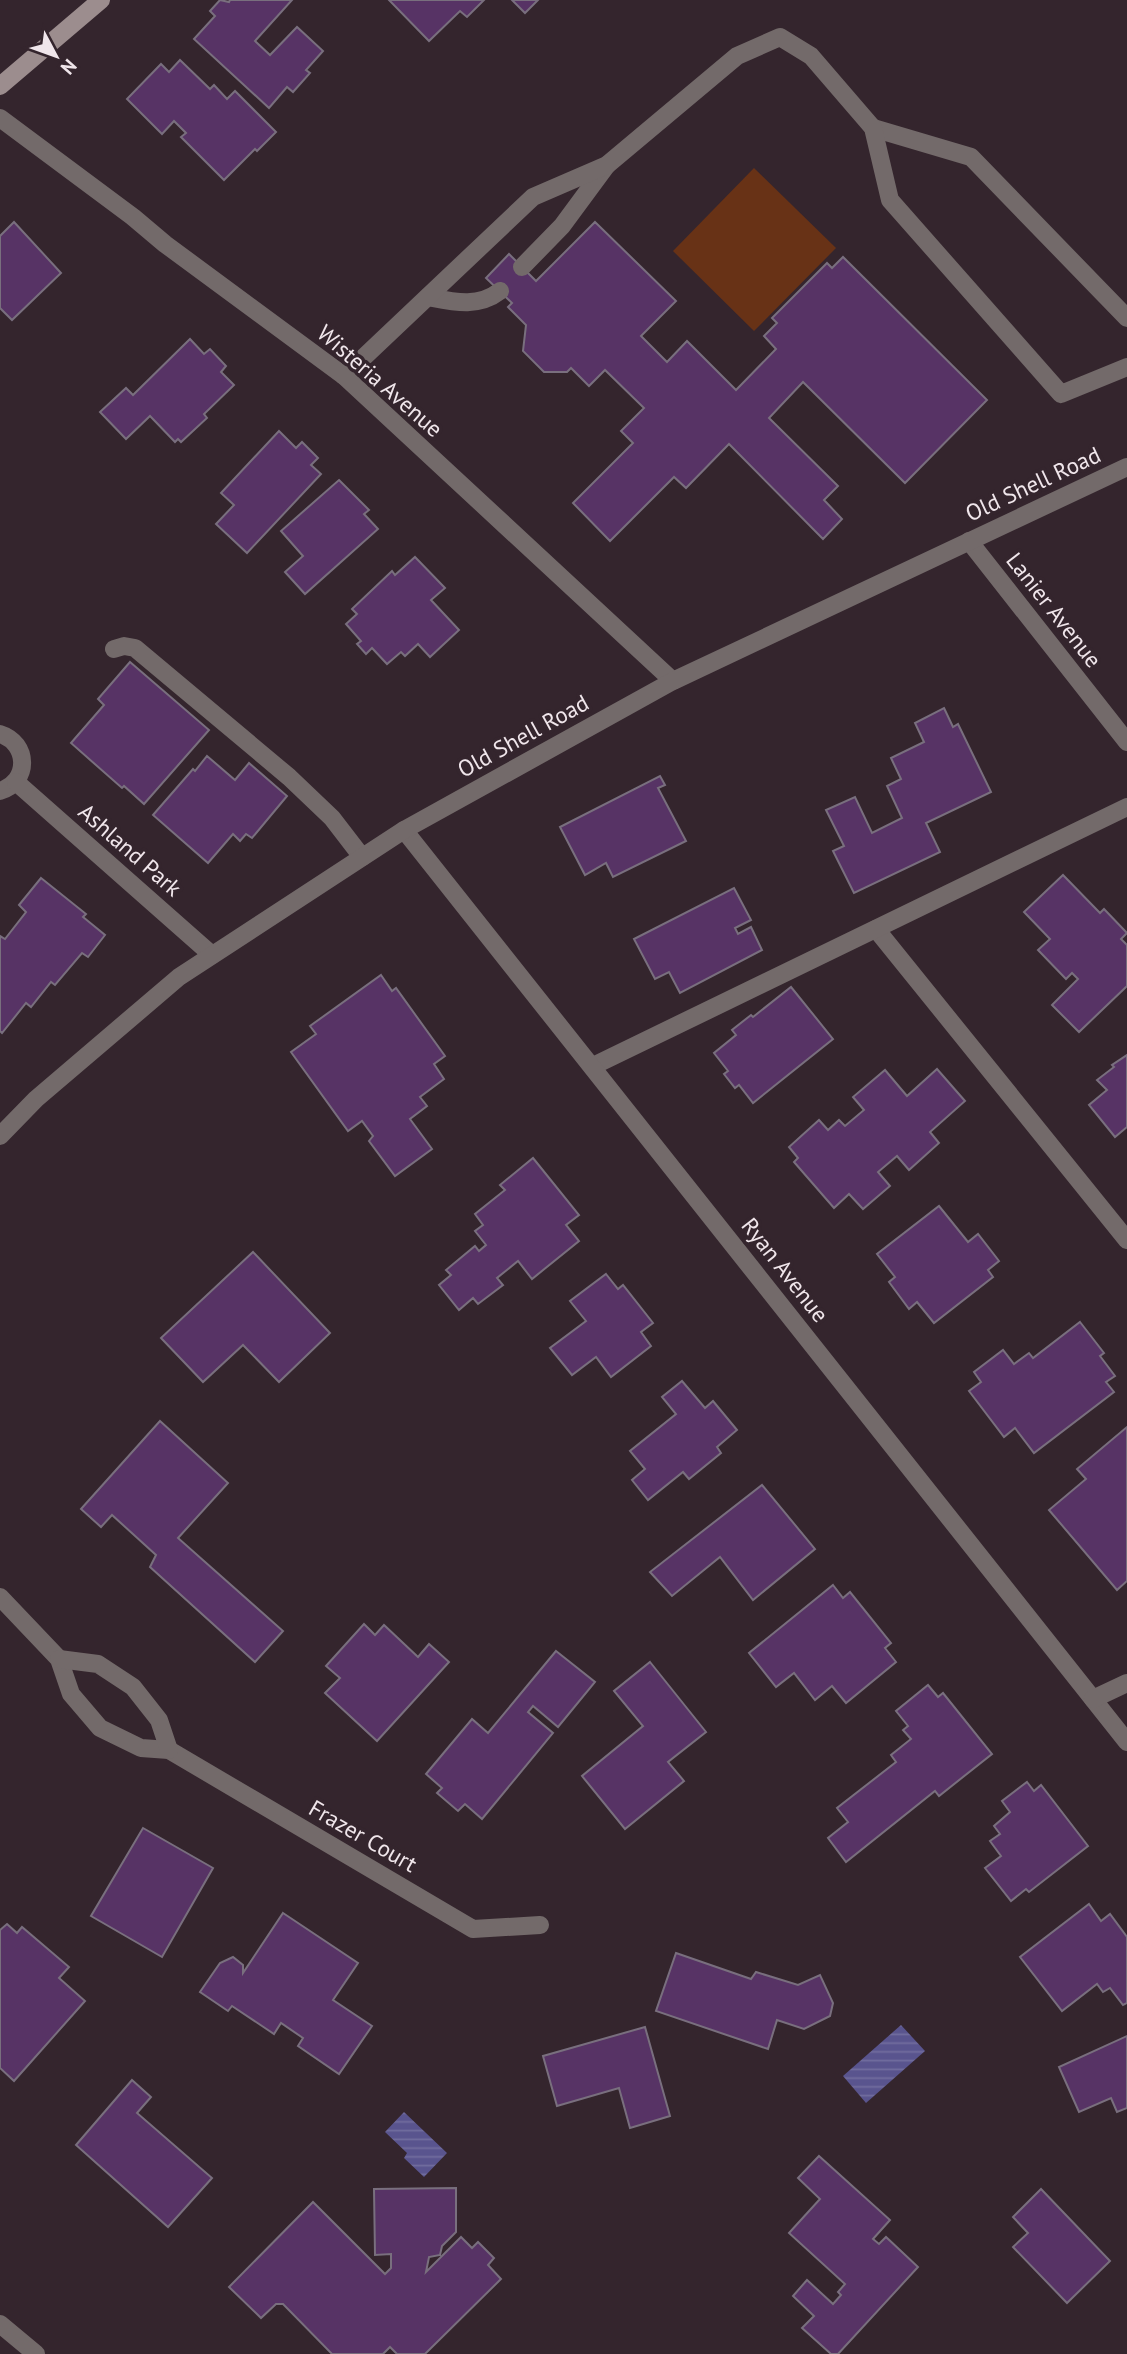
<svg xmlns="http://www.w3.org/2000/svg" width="1127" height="2354" font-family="'PT Sans',sans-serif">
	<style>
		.park { fill: #683216 }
		.water { fill: url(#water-rules) }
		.building { fill: #573365; stroke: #796f7e; stroke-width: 2 }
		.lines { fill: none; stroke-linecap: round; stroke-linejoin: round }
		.service { stroke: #736a6a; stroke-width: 18 }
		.minor { stroke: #736a6a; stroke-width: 18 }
		.tertiary { stroke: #736a6a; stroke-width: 18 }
		.secondary { stroke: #9c8d8e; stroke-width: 18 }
		.labels { text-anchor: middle; stroke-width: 7; stroke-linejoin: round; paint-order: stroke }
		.street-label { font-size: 23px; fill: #f0e6eb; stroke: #34252d }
	</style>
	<defs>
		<pattern id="water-rules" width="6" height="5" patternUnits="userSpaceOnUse" patternTransform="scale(1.75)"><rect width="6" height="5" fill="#59548e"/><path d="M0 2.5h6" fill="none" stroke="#716d9e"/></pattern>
	</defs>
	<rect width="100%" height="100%" fill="#34252d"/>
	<path class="park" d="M754,168L836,248L754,331L673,251Z"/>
	<g class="water">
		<path d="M901,2025L925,2051L866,2103L843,2076Z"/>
		<path d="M404,2112L447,2153L424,2177L404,2158L407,2153L385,2132Z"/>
	</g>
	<g class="building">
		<path d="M220,0L229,2L230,0H292L255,41L270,55L297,27L323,51L306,70L310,73L293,92L287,87L269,108L194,39L215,16L210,11Z"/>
		<path d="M389,0H484L467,17L460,11L429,41Z"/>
		<path d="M512,0H538L525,13Z"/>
		<path d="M180,60L210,89L214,85L227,99L235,91L276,132L257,151L255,149L224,180L181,137L186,133L174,121L162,134L127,99L161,64L169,72Z"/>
		<path d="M14,222L61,273L12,320L0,308V236Z"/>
		<path d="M595,222L676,301L641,336L667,362L687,341L736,390L776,349L764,336L777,323L772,318L827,263L832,268L843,257L987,400L905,483L803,382L769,418L838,486L824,500L842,519L823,539L729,444L686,488L674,477L610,541L573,503L633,443L621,431L644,408L605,370L589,386L571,368L567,372H544L523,351L526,325L508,307L512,303L486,278L509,254L536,281Z"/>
		<path d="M190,339L204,354L210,349L226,366L221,372L234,385L204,414L207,418L181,442L178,439L175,442L150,416L126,439L100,412L126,388L133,395Z"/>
		<path d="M279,431L296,448L302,442L318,458L311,465L321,474L247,553L216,524L234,505L221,493Z"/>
		<path d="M339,480L369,510L364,514L378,529L305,594L285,572L303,556L281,531Z"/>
		<path d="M415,557L445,588L431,600L459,630L430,657L418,644L405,656L401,652L387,664L372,648L366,654L357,644L361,641L346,624L357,614L352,609L392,571L395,575Z"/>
		<path d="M130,662L209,730L144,804L124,786L122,788L71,743L104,705L98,699Z"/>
		<path d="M944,708L953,727L958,724L991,792L926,823L940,852L854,893L833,851L844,846L826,810L855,797L872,833L902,818L887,786L901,779L891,758L924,742L915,723Z"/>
		<path d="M207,756L235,780L249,763L287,796L252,838L246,834L240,841L233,834L208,863L153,815L193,769L195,771Z"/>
		<path d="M660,776L665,785L658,788L686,841L613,877L606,863L585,875L560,827Z"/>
		<path d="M1063,875L1100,913L1104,909L1127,933L1121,939L1127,945V986L1079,1032L1052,1005L1078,979L1072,973L1066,979L1038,950L1050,939L1024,912Z"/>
		<path d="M41,878L86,914L83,917L105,935L88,957L82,953L55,985L51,982L31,1007L26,1003L2,1033L0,1031V936L5,939L26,912L19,905Z"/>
		<path d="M734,888L751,920L735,928L738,934L751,927L762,950L680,993L669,972L655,979L634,939Z"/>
		<path d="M381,975L392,991L396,988L445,1056L434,1064L444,1079L420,1097L427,1106L410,1119L432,1149L395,1176L369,1141L373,1136L362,1121L348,1131L291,1052L316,1034L310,1026Z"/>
		<path d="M791,987L833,1039L753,1103L739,1085L735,1088L724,1074L728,1071L714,1053L736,1035L732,1030L751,1015L753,1017Z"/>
		<path d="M1127,1055V1127L1115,1137L1089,1105L1107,1090L1097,1080L1114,1067L1112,1065Z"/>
		<path d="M937,1069L965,1101L930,1132L939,1143L909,1170L897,1156L878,1172L890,1186L863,1209L849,1194L834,1208L794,1162L798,1158L789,1147L819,1120L828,1130L839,1120L845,1126L864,1110L853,1097L885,1070L907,1096Z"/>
		<path d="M533,1158L579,1215L566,1225L579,1241L532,1279L518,1261L497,1278L503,1285L478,1304L473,1298L459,1310L439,1285L451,1275L446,1270L475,1246L479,1251L486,1245L475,1231L483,1225L475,1214L505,1190L500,1185Z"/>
		<path d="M939,1206L968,1242L978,1234L999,1261L988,1270L993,1277L934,1323L917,1302L909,1309L889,1282L895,1277L877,1254Z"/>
		<path d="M253,1252L330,1333L279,1382L243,1345L203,1382L161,1338Z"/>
		<path d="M606,1274L618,1289L623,1285L653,1323L641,1332L651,1346L611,1377L596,1357L572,1375L550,1348L586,1321L570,1301Z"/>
		<path d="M1080,1322L1104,1353L1100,1356L1115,1376L1106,1382L1114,1392L1034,1453L1015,1428L1004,1437L969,1391L981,1382L974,1372L1003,1350L1014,1364L1029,1353L1033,1358Z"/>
		<path d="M682,1381L705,1408L713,1401L737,1430L717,1447L721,1453L689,1479L683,1472L648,1500L632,1480L645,1469L630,1451L676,1414L662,1397Z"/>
		<path d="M160,1421L228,1483L178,1538L283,1631L255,1662L150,1567L156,1555L112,1515L101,1527L81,1509Z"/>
		<path d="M1127,1427V1581L1117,1590L1049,1510L1086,1479L1077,1469Z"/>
		<path d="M762,1485L815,1549L753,1600L720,1557L672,1596L650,1572Z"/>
		<path d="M833,1585L843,1598L850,1592L891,1643L885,1648L896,1662L846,1703L832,1686L815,1700L794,1673L776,1687L749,1653Z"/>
		<path d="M364,1624L375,1635L384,1625L418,1657L429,1644L449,1662L377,1741L325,1693L340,1678L326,1666Z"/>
		<path d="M556,1651L595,1682L558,1727L533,1706L528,1712L553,1733L482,1819L465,1804L458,1811L437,1793L442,1788L426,1774L472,1719L488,1733Z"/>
		<path d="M650,1662L706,1732L668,1762L684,1781L625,1829L582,1776L643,1726L614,1691Z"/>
		<path d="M928,1685L938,1697L943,1693L992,1754L939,1796L935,1791L846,1862L828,1838L848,1822L837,1808L896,1762L891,1755L911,1739L903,1730L908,1726L896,1711Z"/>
		<path d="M1027,1782L1034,1791L1041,1785L1088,1846L1029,1892L1026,1889L1011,1901L985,1868L1001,1856L990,1841L1000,1834L994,1826L1010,1812L1002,1801Z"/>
		<path d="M143,1828L213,1868L162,1957L91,1916Z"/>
		<path d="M1089,1904L1101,1921L1110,1914L1127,1937V2003L1123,2005L1110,1988L1103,1992L1097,1984L1062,2011L1020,1957Z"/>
		<path d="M283,1913L358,1963L333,2000L372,2026L339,2074L298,2046L303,2038L281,2023L274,2034L232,2006L228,2011L200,1992L220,1963L233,1957L243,1965V1973Z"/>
		<path d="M7,1924L17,1933L22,1927L69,1967L59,1978L85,2001L14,2081L0,2068V1930Z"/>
		<path d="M676,1953L751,1979L756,1972L798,1985L820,1975L833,2003L830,2016L804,2029L777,2020L768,2049L656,2011Z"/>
		<path d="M645,2027L670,2116L630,2128L619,2088L557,2106L543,2056Z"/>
		<path d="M1127,2036V2108L1117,2112L1111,2098L1079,2112L1059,2067Z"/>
		<path d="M132,2080L151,2097L137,2113L212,2178L168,2227L76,2145Z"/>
		<path d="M819,2156L890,2220L873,2239L879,2244L886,2237L918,2267L838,2354H831L802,2328L814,2316L793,2296L807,2280L833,2304L841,2295L838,2292L845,2284L789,2233L820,2199L798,2178Z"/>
		<path d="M456,2188V2232L442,2246L440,2255L429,2257L426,2272L461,2237L472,2248L478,2242L494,2258L488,2265L501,2279L425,2354H397L390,2347L383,2354H332L283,2304H276L261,2318L229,2287L313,2202L385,2274L391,2268V2254L375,2255L374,2189Z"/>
		<path d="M1041,2189L1110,2261L1067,2303L1013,2247L1028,2233L1013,2217Z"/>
	</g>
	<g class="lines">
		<g class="service">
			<path d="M873,128L971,157L1127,318"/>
			<path d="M522,267L562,226L607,165"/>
			<path d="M428,297C454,302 478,308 500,291"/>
			<path d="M344,376L533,197L607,165L737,56L780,37L811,56L873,128L890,200L1061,394L1127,367"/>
			<path d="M114,649L124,646L135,648L289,777L332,818L362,857"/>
			<path d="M876,929L1127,1240"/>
			<path d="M593,1066L1127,807"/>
		</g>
		<g class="minor">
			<path d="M0,118L133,217L165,244L344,376L673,681"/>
			<path d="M969,541L1127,742"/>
			<path d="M0,734C29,743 30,782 0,791"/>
			<path d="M16,782L212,955"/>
			<path d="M404,830L1127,1742"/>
			<path d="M0,1597L59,1659L71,1694L100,1728L141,1748L169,1750L473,1929L540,1925"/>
			<path d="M59,1659L98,1664L133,1687L159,1720L169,1750"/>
			<path d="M1093,1699L1127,1683"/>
			<path d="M0,2324L36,2354"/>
		</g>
		<path class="tertiary" d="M0,1136L36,1099L179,977L404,830L673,681L1127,467"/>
		<path class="secondary" d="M0,86L101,0"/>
	</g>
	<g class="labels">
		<g class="street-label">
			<text transform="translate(380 381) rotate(41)" y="8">Wisteria Avenue</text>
			<text transform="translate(1033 484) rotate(-25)" y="8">Old Shell Road</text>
			<text transform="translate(1054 610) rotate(52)" y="8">Lanier Avenue</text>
			<text transform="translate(523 736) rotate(-29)" y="8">Old Shell Road</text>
			<text transform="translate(130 850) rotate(41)" y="8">Ashland Park</text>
			<text transform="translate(785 1270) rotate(52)" y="8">Ryan Avenue</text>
			<text transform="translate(363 1836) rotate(30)" y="8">Frazer Court</text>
		</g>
	</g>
	<g transform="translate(56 56) rotate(131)" stroke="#34252d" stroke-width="5" paint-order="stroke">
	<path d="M0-5L12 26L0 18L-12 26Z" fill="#f0e6eb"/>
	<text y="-10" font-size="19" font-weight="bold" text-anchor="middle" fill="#f0e6eb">N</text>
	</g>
</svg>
